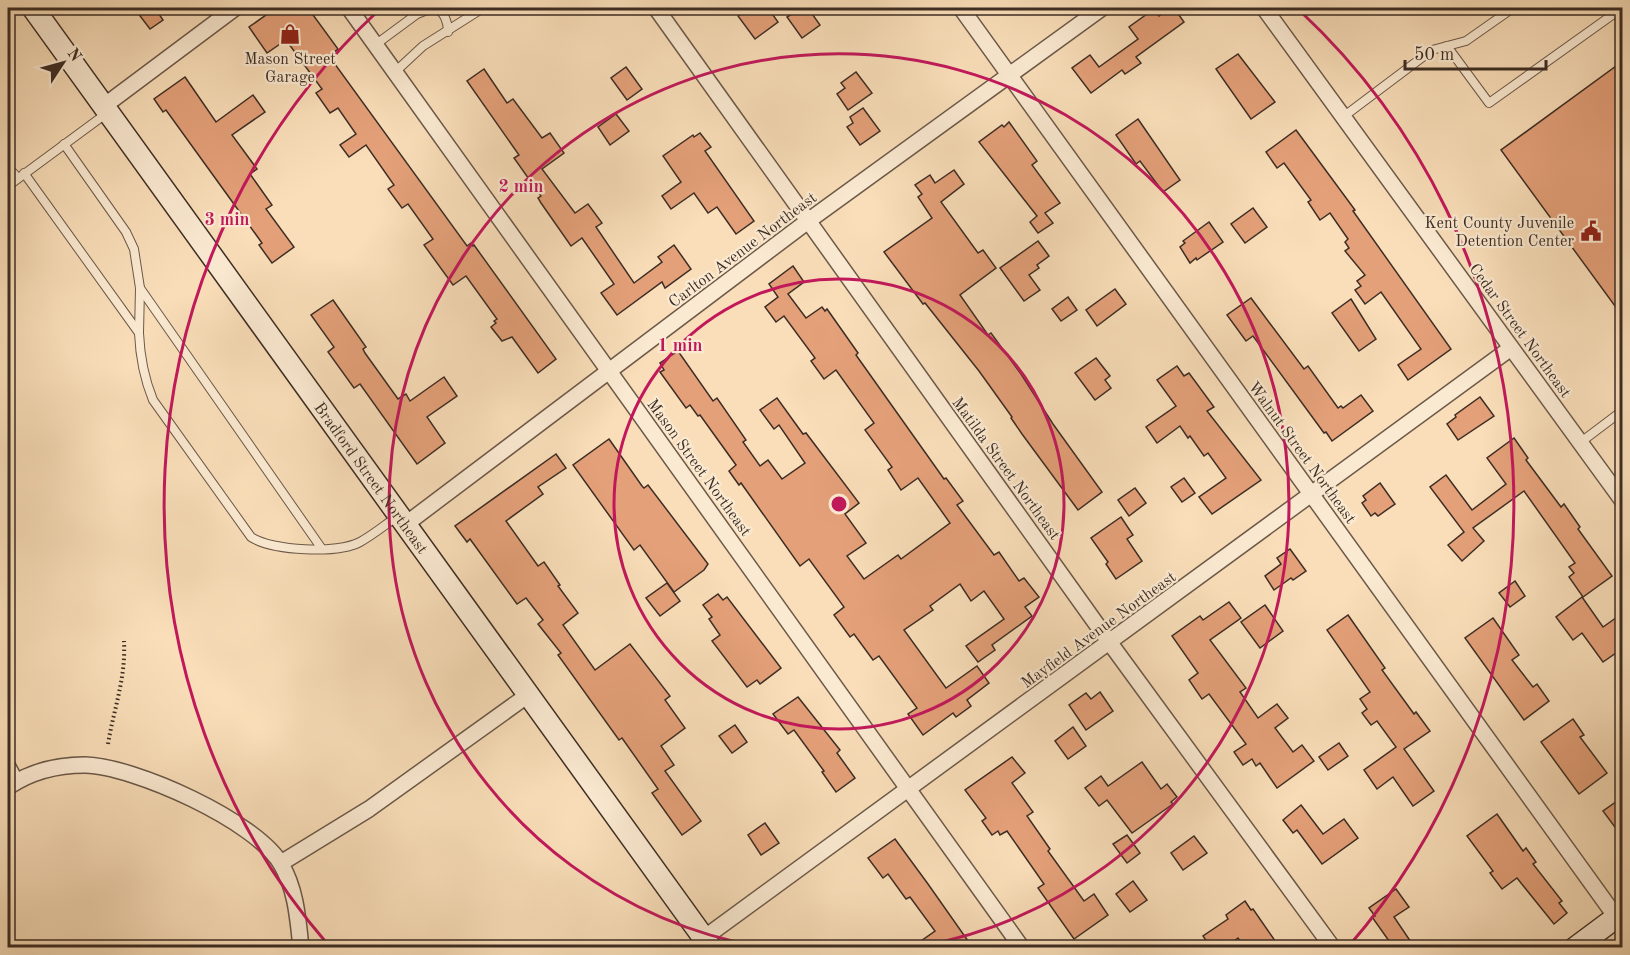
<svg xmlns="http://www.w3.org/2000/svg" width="1630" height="955" font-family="'Old Standard TT',serif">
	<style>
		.building { fill: #e4a079; stroke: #3d2d24; stroke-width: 1.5 }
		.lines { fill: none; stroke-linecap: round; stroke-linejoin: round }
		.lane-casing { stroke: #6c5949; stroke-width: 10 }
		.street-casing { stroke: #6c5949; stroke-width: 18 }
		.secondary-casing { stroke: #3d2d24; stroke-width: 24 }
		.path { stroke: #3d2d24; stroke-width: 4; stroke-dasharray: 1.5 3; stroke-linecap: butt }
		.lane { stroke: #fbead2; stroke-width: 8 }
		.street { stroke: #fbead2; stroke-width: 15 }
		.secondary { stroke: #fbead2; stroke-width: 21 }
		.ring { fill: none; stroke: #c2185b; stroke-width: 3 }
		.labels { text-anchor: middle; stroke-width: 4.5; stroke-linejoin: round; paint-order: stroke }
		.poi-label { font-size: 16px; fill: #3d2d24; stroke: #fbead2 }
		.street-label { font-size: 16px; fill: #3d2d24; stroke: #fbead2 }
		.centre { fill: #c2185b; stroke: #fbead2; stroke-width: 3 }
		.ring-label { font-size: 18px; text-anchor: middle; font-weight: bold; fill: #c2185b; stroke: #fbead2; stroke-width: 4.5; stroke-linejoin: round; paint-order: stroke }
	</style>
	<rect width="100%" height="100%" fill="#f9deb9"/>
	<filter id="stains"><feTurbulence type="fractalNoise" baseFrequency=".00333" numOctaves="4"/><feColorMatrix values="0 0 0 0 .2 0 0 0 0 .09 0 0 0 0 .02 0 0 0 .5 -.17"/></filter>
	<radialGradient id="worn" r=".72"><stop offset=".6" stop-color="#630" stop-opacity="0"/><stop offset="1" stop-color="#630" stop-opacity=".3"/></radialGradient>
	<g class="building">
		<path d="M134,8H155L163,20L150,29Z"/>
		<path d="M276,8H308L338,49L329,56L467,246L471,243L473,246L474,245L556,359L538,373L512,337L502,341L491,327L496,323L494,321L497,319L466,276L453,285L424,245L433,239L408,204L402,208L388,189L394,185L366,145L349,157L340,145L356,134L338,108L330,113L316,93L322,89L286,40L267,53L249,27Z"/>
		<path d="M750,8H768L778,22L755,39L738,16Z"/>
		<path d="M801,8H808L820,25L802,38L787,17Z"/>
		<path d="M1170,8H1174L1184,22L1136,57L1141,63L1125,74L1122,70L1091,93L1072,68L1090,55L1099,67L1138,39L1129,27L1154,9L1159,16Z"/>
		<path d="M1238,54L1275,102L1251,119L1216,69Z"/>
		<path d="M1623,61V317L1501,150Z"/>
		<path d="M626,67L642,89L627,100L611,78Z"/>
		<path d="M484,69L507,103L513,99L542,138L550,133L564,153L542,169L575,213L588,204L602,223L596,227L634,283L662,262L658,257L674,245L691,269L665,288L662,282L617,315L601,293L614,284L582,238L571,246L541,203L538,198L541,196L514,158L519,155L467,81Z"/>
		<path d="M856,72L872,93L848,110L837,94L845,88L841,83Z"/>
		<path d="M185,77L216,122L253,95L265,112L232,135L257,169L250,174L272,205L266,209L294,247L272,263L259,245L262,243L231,200L166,110L163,112L154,99Z"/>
		<path d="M863,108L880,131L860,145L847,127L853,123L850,117Z"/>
		<path d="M616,114L629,131L610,145L598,127Z"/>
		<path d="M1138,119L1180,180L1163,192L1140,161L1136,164L1116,135Z"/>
		<path d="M1009,122L1037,161L1032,165L1060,203L1045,213L1053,223L1038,233L1030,222L1037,216L979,142L1002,125L1004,127Z"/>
		<path d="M1296,130L1355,210L1353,211L1451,349L1408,380L1398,365L1421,349L1381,292L1365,304L1355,290L1361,286L1357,281L1365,275L1345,251L1349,248L1345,242L1348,239L1330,213L1320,220L1308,202L1311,200L1284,163L1277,168L1266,152Z"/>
		<path d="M700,133L711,147L705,151L754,221L736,234L717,207L708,213L694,193L671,209L662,196L681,182L663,156L693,135L694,137Z"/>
		<path d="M954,170L964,184L941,202L978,253L983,250L996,268L960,295L988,335L991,333L1021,374L1053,424L1102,492L1078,510L1022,434L1011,418L1012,417L979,371L925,303L923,304L884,252L932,218L918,197L922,194L915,185L930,175L935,183Z"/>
		<path d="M1253,208L1267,227L1245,243L1231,224Z"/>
		<path d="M1209,222L1223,242L1197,260L1196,258L1190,263L1180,247L1185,243L1183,241Z"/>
		<path d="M1038,241L1049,256L1037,265L1039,268L1029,275L1040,290L1024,301L1000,268Z"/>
		<path d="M793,266L804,282L788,294L806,318L822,307L825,311L827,309L858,353L856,355L944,479L946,478L963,501L957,505L994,555L999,552L1019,581L1024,578L1039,597L1025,607L1032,616L992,645L995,650L978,662L966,646L1004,619L984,591L971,601L960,584L930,606L933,610L904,630L946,688L977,666L989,683L967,700L971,706L956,717L953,713L923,735L908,714L917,708L879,656L873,660L854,634L850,637L834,615L844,607L809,559L800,566L741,483L739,485L729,471L736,465L700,415L698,416L690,405L686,408L660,372L664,370L660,363L678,351L713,401L717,398L746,440L743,442L760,466L768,460L782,479L805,463L779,425L774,429L760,410L777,398L803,434L806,433L859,503L845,514L866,543L847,556L864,579L898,555L901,559L950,523L918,478L901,490L888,470L892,467L865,430L874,423L836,370L824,379L811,361L815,358L784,316L776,322L765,307L778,297L769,284Z"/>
		<path d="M1115,289L1126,304L1097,326L1086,310Z"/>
		<path d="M1068,297L1077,310L1061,321L1052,309Z"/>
		<path d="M1251,298L1304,369L1308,366L1338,408L1341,406L1343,408L1361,395L1373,411L1332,441L1326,432L1324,433L1253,336L1246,341L1227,315Z"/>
		<path d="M1351,299L1376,339L1359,351L1332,313Z"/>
		<path d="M333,300L366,347L363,349L365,353L398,399L406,394L410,401L444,377L457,396L427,417L445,443L417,464L360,384L354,388L328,352L334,347L311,315Z"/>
		<path d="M1096,358L1110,376L1105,380L1111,388L1095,400L1075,373Z"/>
		<path d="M1177,366L1184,376L1189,373L1214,407L1207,411L1261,480L1212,514L1199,497L1226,478L1208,453L1204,456L1190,436L1188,438L1180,426L1157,443L1146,427L1176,406L1157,380Z"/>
		<path d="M1480,397L1494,416L1458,440L1447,424L1456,417L1455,415Z"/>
		<path d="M1514,438L1528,458L1526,460L1561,507L1564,504L1580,527L1578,529L1612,576L1583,597L1569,577L1574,573L1569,567L1575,563L1524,491L1473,528L1484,541L1462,561L1448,545L1464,532L1430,487L1446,475L1472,510L1506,484L1487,458Z"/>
		<path d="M609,439L642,486L644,488L648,485L708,564L704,570L674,592L640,545L634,550L573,465Z"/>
		<path d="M556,454L566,468L538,487L543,494L506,521L538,566L544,562L560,585L558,586L578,613L563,625L595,670L630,644L670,696L665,700L685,728L661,746L674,765L665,771L701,821L682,835L652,793L658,789L622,738L619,740L558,655L561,653L538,624L543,620L526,598L517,604L470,539L467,542L455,526Z"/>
		<path d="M1184,478L1195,493L1182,502L1171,487Z"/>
		<path d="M1380,483L1395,504L1378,516L1375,513L1371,516L1362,503L1366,500L1363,496Z"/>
		<path d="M1135,488L1146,503L1129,516L1118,500Z"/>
		<path d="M1121,517L1133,535L1127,539L1142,561L1116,579L1106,564L1108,562L1091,538Z"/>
		<path d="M1290,549L1306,571L1293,580L1291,578L1274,590L1265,576L1281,564L1277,558Z"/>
		<path d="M1515,581L1525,596L1510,607L1499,593Z"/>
		<path d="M667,583L680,601L660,616L646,598Z"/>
		<path d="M718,594L723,600L727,597L781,668L760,684L757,680L747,687L712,641L720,635L709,619L712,617L703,605Z"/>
		<path d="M1582,597L1603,627L1623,613V648L1603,662L1582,633L1573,640L1556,617Z"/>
		<path d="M1229,602L1241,618L1210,640L1246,688L1240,692L1258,718L1277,704L1288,718L1275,728L1293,752L1302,745L1314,761L1277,788L1260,763L1256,766L1252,759L1243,765L1234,752L1246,744L1209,694L1202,699L1189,680L1198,673L1172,636L1200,616L1203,620Z"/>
		<path d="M1265,605L1283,631L1260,648L1241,622Z"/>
		<path d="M1348,615L1385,668L1382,670L1414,714L1416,712L1430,731L1404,749L1434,791L1413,806L1393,777L1377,789L1364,770L1396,747L1377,721L1371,725L1362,713L1367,709L1360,699L1370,692L1327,630Z"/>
		<path d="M1493,618L1519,655L1512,660L1533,687L1537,684L1549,701L1524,720L1465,638Z"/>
		<path d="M1100,692L1113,711L1086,730L1069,705L1086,693L1091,699Z"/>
		<path d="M798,697L840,750L837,753L855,778L836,792L822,772L824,771L794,730L788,734L773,714Z"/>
		<path d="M1573,719L1584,735L1580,737L1607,773L1579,794L1541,742Z"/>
		<path d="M735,725L747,742L732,753L719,736Z"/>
		<path d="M1073,727L1086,746L1068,759L1055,741Z"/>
		<path d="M1339,743L1348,756L1328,770L1319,757Z"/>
		<path d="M1012,757L1025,773L1012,783L1033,812L1027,816L1050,849L1048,851L1084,901L1094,894L1108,915L1074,939L1038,888L1044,884L1007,831L1000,835L998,831L992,835L982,821L986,818L965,790Z"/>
		<path d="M1142,762L1161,789L1167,784L1177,797L1171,802L1173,804L1132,833L1107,800L1099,806L1085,788L1101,776L1108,786Z"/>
		<path d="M1623,797V838L1603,811Z"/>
		<path d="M1301,805L1323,834L1344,819L1358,838L1322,864L1297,830L1293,833L1283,820Z"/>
		<path d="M1497,814L1523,851L1526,848L1536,862L1533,864L1562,901L1559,903L1567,913L1554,924L1517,878L1502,889L1490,873L1493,871L1467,836Z"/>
		<path d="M765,823L779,843L761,855L748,835Z"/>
		<path d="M1127,835L1140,853L1127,863L1113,844Z"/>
		<path d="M1194,836L1207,853L1183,870L1171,853Z"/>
		<path d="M895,839L928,884L973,948H911L935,931L910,897L906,899L888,874L883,878L868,858Z"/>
		<path d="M1133,881L1147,900L1130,912L1116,894Z"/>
		<path d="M1396,889L1409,907L1394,917L1415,948H1394L1372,917L1375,916L1369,908Z"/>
		<path d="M1245,901L1251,910L1253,909L1280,948H1245L1238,938L1225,948H1211L1203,936L1228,919L1226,915Z"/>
	</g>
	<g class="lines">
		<g class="lane-casing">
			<g id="lane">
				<path d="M435,8C444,11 448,22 448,32"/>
				<path d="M375,45L417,14L432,8"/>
				<path d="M1447,46L1489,103L1622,8"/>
				<path d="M395,72L423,46L483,8"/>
				<path d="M1343,117L1432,50L1466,41L1513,8"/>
				<path d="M64,144L126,232L134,249L140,288L139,333"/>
				<path d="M8,167L18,178"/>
				<path d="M24,173L139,333C140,357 144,378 153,400L251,537C272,551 338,554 360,542C373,535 386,524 398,516"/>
				<path d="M8,186L107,113"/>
				<path d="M140,288L322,549"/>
				<path d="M1581,442L1622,411"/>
			</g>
		</g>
		<g class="street-casing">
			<g id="street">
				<path d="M349,8L1022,948"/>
				<path d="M656,8L1110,643L1333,948"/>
				<path d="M961,8L1616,917"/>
				<path d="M1264,8L1622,500"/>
				<path d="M104,106L235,8"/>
				<path d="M406,524L808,221L1102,8"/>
				<path d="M8,767L16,782"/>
				<path d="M8,787C30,772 58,765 85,765C134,766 256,821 281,864C296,889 298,919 301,948"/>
				<path d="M281,863L369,809L528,695"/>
				<path d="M704,938L1511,348"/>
			</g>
		</g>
		<g class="secondary-casing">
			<g id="secondary">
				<path id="s1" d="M33,8L711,948"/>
				<path d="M1575,948L1622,913"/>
			</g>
		</g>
		<path class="path" d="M108,744C114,708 126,678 124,641"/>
		<use href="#lane" class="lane"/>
		<use href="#street" class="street"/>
		<use href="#secondary" class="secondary"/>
	</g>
	<g class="ring">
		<circle cx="839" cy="504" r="225"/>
		<path d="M761 947A450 450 0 1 1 917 947"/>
		<path d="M330 947A675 675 0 0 1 379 10M1299 10A675 675 0 0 1 1348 947"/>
	</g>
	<defs>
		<g id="shop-bare" transform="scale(1.62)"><path d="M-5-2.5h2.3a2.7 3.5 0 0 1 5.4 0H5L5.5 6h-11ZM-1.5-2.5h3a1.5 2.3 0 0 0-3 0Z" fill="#8f2418" stroke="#fbead2" stroke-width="2.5" paint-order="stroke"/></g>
		<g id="civic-bare" transform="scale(1.62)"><path d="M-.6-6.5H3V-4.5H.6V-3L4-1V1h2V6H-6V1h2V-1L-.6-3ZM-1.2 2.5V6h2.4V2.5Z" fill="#8f2418" stroke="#fbead2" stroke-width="2.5" paint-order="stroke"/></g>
	</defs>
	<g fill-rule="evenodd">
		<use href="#shop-bare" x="290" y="34"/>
		<use href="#civic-bare" x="1591" y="231"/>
	</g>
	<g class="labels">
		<g class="poi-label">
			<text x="290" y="64">Mason Street<tspan x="290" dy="18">Garage</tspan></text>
			<text x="1574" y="228" text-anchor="end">Kent County Juvenile<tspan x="1574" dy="18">Detention Center</tspan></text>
		</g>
		<g class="street-label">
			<text transform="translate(742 249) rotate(-37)" y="6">Carlton Avenue Northeast</text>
			<text transform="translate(1521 330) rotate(54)" y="6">Cedar Street Northeast</text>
			<text transform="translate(1303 452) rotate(54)" y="6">Walnut Street Northeast</text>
			<text transform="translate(700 467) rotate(54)" y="6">Mason Street Northeast</text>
			<text transform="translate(1007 468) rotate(54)" y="6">Matilda Street Northeast</text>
			<text dy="6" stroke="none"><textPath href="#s1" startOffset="579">Bradford Street Northeast</textPath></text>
			<text transform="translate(1098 629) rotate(-36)" y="6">Mayfield Avenue Northeast</text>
		</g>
	</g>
	<circle cx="839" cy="504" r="9" class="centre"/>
	<g class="ring-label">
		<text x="521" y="192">2 min</text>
		<text x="227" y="225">3 min</text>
		<text x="680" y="351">1 min</text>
	</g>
	<rect width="1630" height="955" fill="none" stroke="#f9deb9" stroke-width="30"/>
	<rect x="9" y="9" width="1612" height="937" fill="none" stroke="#3d2d24" stroke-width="3"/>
	<rect x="15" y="15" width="1600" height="925" fill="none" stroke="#3d2d24" stroke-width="1.5"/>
	<g transform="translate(63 63) rotate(54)" stroke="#fbead2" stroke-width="4.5" paint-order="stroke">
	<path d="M0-4.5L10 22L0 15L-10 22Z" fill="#3d2d24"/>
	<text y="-9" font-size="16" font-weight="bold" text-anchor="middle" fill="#3d2d24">N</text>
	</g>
	<path d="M1405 60v9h141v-9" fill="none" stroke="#3d2d24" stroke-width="3"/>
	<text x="1414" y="60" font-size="18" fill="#3d2d24" stroke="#fbead2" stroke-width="4.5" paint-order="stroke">50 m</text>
	<rect width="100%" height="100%" filter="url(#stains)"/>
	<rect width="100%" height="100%" fill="url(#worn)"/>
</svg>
